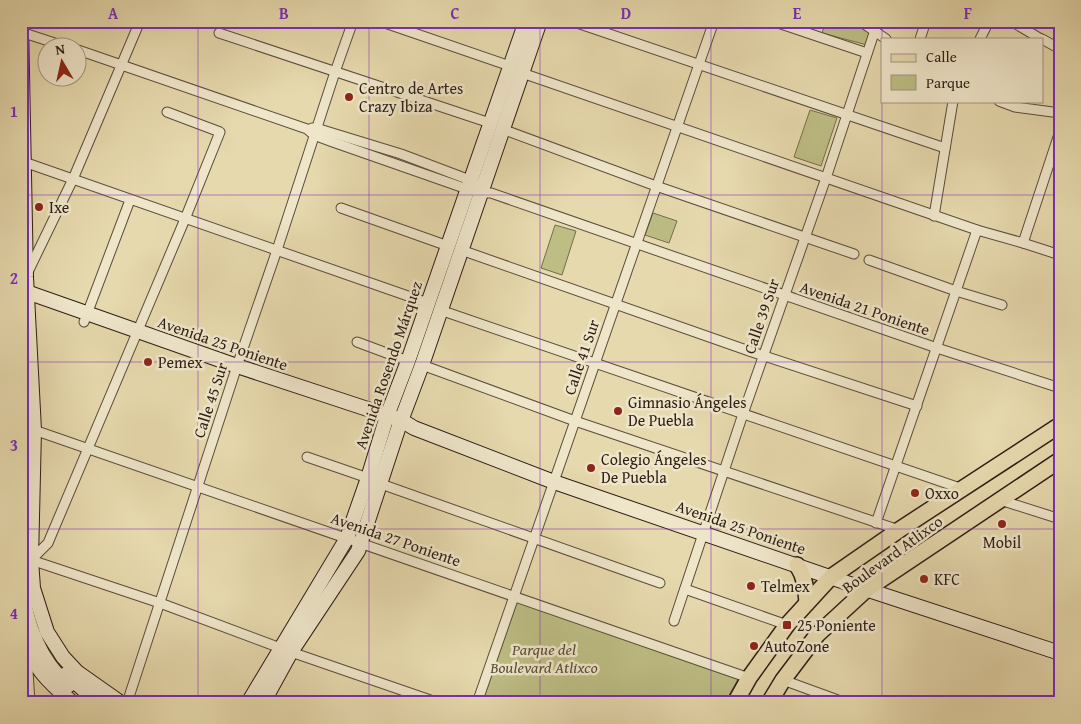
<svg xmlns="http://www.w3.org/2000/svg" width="1081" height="724" font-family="'Gentium Book Plus',serif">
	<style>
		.green { fill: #bdbd84; stroke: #756d4c }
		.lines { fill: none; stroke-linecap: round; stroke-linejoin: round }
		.minor-casing { stroke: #5b4c3b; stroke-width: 11 }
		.secondary-casing { stroke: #2d1d15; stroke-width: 16 }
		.primary-casing { stroke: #2d1d15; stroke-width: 18 }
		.minor { stroke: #efe6ca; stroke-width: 9 }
		.secondary { stroke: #efe6ca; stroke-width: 14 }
		.primary { stroke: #e6d9ad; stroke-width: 15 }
		.grid { fill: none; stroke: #7b2cbf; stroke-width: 1; stroke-opacity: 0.55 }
		.poi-dot { fill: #8f2418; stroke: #efe6ca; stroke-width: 2 }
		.labels { text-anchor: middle; stroke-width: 5; stroke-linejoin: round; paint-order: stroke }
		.poi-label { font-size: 16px; fill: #2d1d15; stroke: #efe6ca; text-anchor: start }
		.street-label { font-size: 16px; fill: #2d1d15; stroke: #efe6ca }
		.park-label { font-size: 16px; font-style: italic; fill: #584d36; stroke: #efe6ca }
		.neatline { fill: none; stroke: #7b2cbf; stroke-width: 2 }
		.grid-label { font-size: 16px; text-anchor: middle; font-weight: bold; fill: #7b2cbf }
	</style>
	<rect width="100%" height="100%" fill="#e6d9ad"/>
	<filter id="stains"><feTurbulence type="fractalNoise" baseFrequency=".004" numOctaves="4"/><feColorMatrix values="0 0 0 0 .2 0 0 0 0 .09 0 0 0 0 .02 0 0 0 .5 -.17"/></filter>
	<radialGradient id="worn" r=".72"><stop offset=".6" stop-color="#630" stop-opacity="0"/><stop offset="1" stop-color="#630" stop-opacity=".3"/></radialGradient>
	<g class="green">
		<path d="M826,21H851L872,35L867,45L822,33Z"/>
		<path d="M810,110L837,118L821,166L794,157Z"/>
		<path d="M653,213L677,221L669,243L645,235Z"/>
		<path d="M555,225L576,231L562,275L541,268Z"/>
		<path d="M517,602L738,679L725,703H482Z"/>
	</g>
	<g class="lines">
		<g class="minor-casing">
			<g id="minor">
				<path d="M379,21L510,66"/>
				<path d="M571,21L945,148"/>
				<path d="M772,21L867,53"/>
				<path d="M860,21L886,39"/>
				<path d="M1011,21L1041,39"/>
				<path d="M21,32L70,48"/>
				<path d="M219,33L490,123"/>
				<path d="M920,39L926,21"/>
				<path d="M980,39L989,21"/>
				<path d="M1042,39L1060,49"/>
				<path d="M78,50L307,129L314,135L330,141L467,189L480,193H491L937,348L1060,388"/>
				<path d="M522,73L977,230L1023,243L1060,255"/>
				<path d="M999,101L1015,107L1060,113"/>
				<path d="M312,128H316L401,154L475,182"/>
				<path d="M502,129L656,186L854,254"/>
				<path d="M24,162L428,303"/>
				<path d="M341,208L448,246"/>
				<path d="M934,216L953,101"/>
				<path d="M1023,243L1060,131"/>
				<path d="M461,250L752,352L917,406"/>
				<path d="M869,260L956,291L1002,305"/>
				<path d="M27,274L73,179L140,21"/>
				<path d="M440,310L963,489"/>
				<path d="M84,322L130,200"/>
				<path d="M357,342L408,361"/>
				<path d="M422,365L575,421L899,530"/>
				<path d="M34,430L749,678"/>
				<path d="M307,457L368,478"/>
				<path d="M381,484L660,583"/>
				<path d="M1000,500L1060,519"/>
				<path d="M876,523L977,230"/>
				<path d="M31,560L48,543L185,219L220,132L167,112"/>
				<path d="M31,560L160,603L291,652L439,703"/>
				<path d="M685,589L787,625"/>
				<path d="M674,621L743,414L826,178L878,21"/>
				<path d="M27,654L30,703"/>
				<path d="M783,680L846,703"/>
				<path d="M127,703L237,366L277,250L335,72L353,21"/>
				<path d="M477,703L714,21"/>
			</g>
		</g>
		<g class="secondary-casing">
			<g id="secondary">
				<path d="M21,21L26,277L34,430L31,560L33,588L47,632L63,657L77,672L121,703"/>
				<path d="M21,290L237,366L401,420L414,428L554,482L853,585L1060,653"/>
				<path d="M21,586C27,626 39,659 68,686"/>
				<path d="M21,634C33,667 47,681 73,703"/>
				<path d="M66,674L84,690L105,702"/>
				<path d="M248,703L347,538L368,478L387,416L408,361L526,21"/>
				<path d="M263,703L291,652L358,551L399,426L422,365L540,21"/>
			</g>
		</g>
		<g class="primary-casing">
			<g id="primary">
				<path d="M797,565C805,577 806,589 807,603"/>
				<path d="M735,703L749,678L787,625L831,577L899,530L1060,425"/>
				<path d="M769,703L783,680L817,635L867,589L1060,460"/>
			</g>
		</g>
		<use href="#minor" class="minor"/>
		<use href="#secondary" class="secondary"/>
		<use href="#primary" class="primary"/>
	</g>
	<path class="grid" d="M198,21V703M369,21V703M540,21V703M711,21V703M882,21V39M882,101V703M21,195H1060M21,362H1060M21,529H1060"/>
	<g class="poi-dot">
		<circle cx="349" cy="97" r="5"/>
		<circle cx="39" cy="207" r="5"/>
		<circle cx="148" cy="362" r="5"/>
		<circle cx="618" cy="411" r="5"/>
		<circle cx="591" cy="468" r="5"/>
		<circle cx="915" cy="493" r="5"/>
		<circle cx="1002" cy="524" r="5"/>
		<circle cx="924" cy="579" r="5"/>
		<circle cx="751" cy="586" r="5"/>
		<rect x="782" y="620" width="10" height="10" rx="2.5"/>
		<circle cx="754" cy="646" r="5"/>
	</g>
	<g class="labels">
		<g class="poi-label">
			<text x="359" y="94">Centro de Artes<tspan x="359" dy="18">Crazy Ibiza</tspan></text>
			<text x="49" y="213">Ixe</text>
			<text x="158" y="368">Pemex</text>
			<text x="628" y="408">Gimnasio Ángeles<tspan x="628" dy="18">De Puebla</tspan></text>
			<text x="601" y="465">Colegio Ángeles<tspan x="601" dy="18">De Puebla</tspan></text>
			<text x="925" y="499">Oxxo</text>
			<text x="1002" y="548" text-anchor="middle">Mobil</text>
			<text x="934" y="585">KFC</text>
			<text x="761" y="592">Telmex</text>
			<text x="797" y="631">25 Poniente</text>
			<text x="764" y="652">AutoZone</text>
		</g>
		<g class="street-label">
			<text transform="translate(865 308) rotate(19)" y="6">Avenida 21 Poniente</text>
			<text transform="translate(761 316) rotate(-71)" y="6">Calle 39 Sur</text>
			<text transform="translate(223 343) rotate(19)" y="6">Avenida 25 Poniente</text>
			<text transform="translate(581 357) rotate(-71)" y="6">Calle 41 Sur</text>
			<text transform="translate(388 365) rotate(-71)" y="6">Avenida Rosendo Márquez</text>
			<text transform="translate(210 400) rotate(-72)" y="6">Calle 45 Sur</text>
			<text transform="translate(741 527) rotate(19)" y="6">Avenida 25 Poniente</text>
			<text transform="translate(396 539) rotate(19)" y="6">Avenida 27 Poniente</text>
			<text transform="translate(892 554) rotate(-36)" y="6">Boulevard Atlixco</text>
		</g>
		<g class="park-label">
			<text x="544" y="655">Parque del<tspan x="544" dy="18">Boulevard Atlixco</tspan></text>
		</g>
	</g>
	<rect width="1081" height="724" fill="none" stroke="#e6d9ad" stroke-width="55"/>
	<rect x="881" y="38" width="162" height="65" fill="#efe6ca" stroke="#a19682"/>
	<rect x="891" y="54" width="25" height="8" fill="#e6d9ad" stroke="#a19682"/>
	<text x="926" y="62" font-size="15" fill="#2d1d15">Calle</text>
	<rect x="891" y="75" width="25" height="15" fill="#bdbd84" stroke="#a19682"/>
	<text x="926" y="88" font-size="15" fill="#2d1d15">Parque</text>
	<g transform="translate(62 62) rotate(351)"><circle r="24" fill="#efe6ca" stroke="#a19682"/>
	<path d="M0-4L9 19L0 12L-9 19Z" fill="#8f2418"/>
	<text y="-8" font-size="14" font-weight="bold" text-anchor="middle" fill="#2d1d15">N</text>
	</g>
	<rect x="28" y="28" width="1026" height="668" class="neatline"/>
	<g class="grid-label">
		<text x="113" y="19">A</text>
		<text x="284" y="19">B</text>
		<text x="455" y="19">C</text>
		<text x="626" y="19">D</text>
		<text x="797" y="19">E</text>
		<text x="968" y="19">F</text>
		<text x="14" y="117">1</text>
		<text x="14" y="284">2</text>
		<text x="14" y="451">3</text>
		<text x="14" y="619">4</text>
	</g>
	<rect width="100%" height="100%" filter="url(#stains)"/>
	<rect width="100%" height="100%" fill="url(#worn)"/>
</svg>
